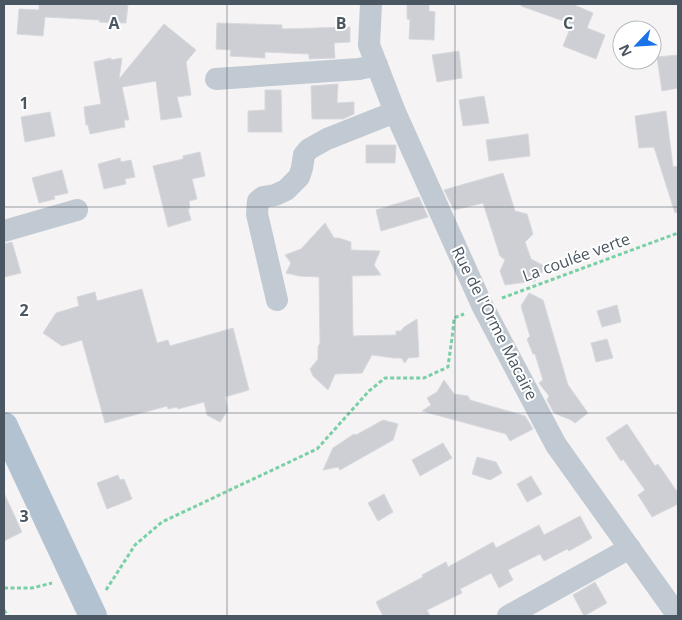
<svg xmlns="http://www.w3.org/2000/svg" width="682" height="620" font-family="'Open Sans',sans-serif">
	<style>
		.building { fill: #cdcfd5; stroke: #d7d9de }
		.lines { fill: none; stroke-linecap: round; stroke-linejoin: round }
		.path { stroke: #7ad0a6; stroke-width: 3; stroke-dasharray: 4 2.5; stroke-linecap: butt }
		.minor { stroke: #c1cad2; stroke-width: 22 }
		.major { stroke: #b3c2d1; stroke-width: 28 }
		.grid { fill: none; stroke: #4a5661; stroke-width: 1; stroke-opacity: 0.55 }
		.labels { text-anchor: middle; stroke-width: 4; stroke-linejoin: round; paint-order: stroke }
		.street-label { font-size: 16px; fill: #4a5661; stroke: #fff }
		.grid-label { font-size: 16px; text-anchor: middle; font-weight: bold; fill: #4a5661; stroke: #fff; stroke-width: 4; stroke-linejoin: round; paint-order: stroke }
	</style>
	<rect width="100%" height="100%" fill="#f5f3f3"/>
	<g class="building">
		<path d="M39,4H128L126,23L99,22L100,20L45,17L43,36L17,34L19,9L39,10Z"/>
		<path d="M407,4H429V11L435,12L434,40L409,39L410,20L407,19Z"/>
		<path d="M521,4H572L593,13L587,28L605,35L596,59L563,46L572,24L521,6Z"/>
		<path d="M217,23L282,25V29L350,27V42L334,43L335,58L309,59V54L265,52V58L230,56L231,50L216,49Z"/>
		<path d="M164,24L196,50L186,62L191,95L177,97L182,117L161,120L156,81L122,87L129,120H124L125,127L90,134L88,125H86L84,107L101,104L94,62L111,58V60L122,58L119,79Z"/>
		<path d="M459,51L462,78L437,82L432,55Z"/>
		<path d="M678,55V88L662,91L657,57Z"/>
		<path d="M338,84L337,103L354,102V114L343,119H312L311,86Z"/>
		<path d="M265,90H281L282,132H248V111L265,110Z"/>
		<path d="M484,96L489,123L463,126L459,100Z"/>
		<path d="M666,111L673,167L678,166V212L675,213L654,147L639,148L635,116Z"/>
		<path d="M50,112L55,136L25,142L21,117Z"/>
		<path d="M528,134L530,156L489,161L486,140Z"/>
		<path d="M366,145H396L395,163H366Z"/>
		<path d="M200,152L205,176L192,179L197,199L189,201L190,208L188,209L191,220L168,227L153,166L183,159V156Z"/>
		<path d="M120,158L121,162L131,160L135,177L125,179L126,184L104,189L98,164Z"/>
		<path d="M62,170L68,193L54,196L55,199L39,203L32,178Z"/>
		<path d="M503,173L515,211L527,214L533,234L525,242L531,259L546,267L535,281L505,285L500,271L505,260L500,256L483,203L454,210L444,190Z"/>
		<path d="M419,197L428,217L381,231L376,210Z"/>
		<path d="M325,223L334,238H339L351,242V250L380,251L374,265L381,275L352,276L353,336L396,335V331H401L404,327L417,319L419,357L408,358L405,363L401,358H394L372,355L362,373L335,374L328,390L313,376L310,369L318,359V347L320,343L319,277L299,276L286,273L291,263L285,255L301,249Z"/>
		<path d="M12,242L21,273L4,277V244Z"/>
		<path d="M142,289L157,343L168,340L170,346L233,328L249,390L225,397L228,410L220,422L207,415L204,402L178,409L177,407L168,409L167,406L105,423L82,340L62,346L43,333L56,313L79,306L77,297L95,292L97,301Z"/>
		<path d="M529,293L543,300L568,385L588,413L575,423L571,420L554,413L547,400L549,396L539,383L543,380L535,354H533L527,339L530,336L521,306Z"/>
		<path d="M617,305L621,322L602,327L597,311Z"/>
		<path d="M607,339L613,358L596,362L591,343Z"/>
		<path d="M444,380L454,394L468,396L470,400L525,416L533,429L510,441L506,434L422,411L431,405L427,398L437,392Z"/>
		<path d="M383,420L398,424L393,440L340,470L338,467L323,470L333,448L354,434L356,435Z"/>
		<path d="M627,424L655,466L658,464L678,493V504L652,517L638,495L645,490L623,459L621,461L606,438Z"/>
		<path d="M443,443L452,458L420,476L412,460Z"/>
		<path d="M477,457L496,462L502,473L490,480L472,474Z"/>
		<path d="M118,475L120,480L124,479L132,499L107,509L97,483Z"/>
		<path d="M531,476L542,494L527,502L517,484Z"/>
		<path d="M4,493L22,532L4,541Z"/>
		<path d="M384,494L393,512L378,521L368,503Z"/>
		<path d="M580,516L592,538L569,551L567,549L544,561L540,554L508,570L513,580L499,588L491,573L460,589L462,593L427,610L430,616H383L376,602L423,577L422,575L446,562L448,567L493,542L496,548L539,525L544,535Z"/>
		<path d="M595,582L607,603L584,616L573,595Z"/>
	</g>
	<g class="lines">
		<g class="path">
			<path d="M502,298L678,233"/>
			<path d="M4,588H32L52,583"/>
			<path d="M106,590L135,545L162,522L317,449L369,391L385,378H424L448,367C450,350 453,335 454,318L464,314"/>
			<path d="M4,610L8,616"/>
		</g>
		<g class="minor">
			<path d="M371,4L369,45L395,112L482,305L556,445L678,616"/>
			<path d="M216,79L359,69L377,65"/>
			<path d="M4,231L77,210"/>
			<path d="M277,300L257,214L258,201L263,197L275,195L286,190L299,177L302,168L304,155L309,149L327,139L395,112"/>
			<path d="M508,616L630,548"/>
		</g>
		<path class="major" d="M4,426L93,616"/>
	</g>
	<path class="grid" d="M227,4V616M455,4V616M4,207H678M4,413H678"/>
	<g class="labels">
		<g class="street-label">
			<text transform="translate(576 257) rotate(-20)" y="6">La coulée verte</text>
			<text transform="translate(495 323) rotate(63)" y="6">Rue de l'Orme Macaire</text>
		</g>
	</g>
	<g class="grid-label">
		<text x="114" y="29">A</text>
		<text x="341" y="29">B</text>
		<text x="568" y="29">C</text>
		<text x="24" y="109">1</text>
		<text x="24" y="316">2</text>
		<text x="24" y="522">3</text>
	</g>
	<rect width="682" height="620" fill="none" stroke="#4a5661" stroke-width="10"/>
	<g transform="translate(637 45) rotate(245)"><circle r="24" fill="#ffffff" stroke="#b7bbc0"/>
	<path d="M0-4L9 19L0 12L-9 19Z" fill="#1a73e8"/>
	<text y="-8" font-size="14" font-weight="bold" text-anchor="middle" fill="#4a5661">N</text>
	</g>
</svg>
